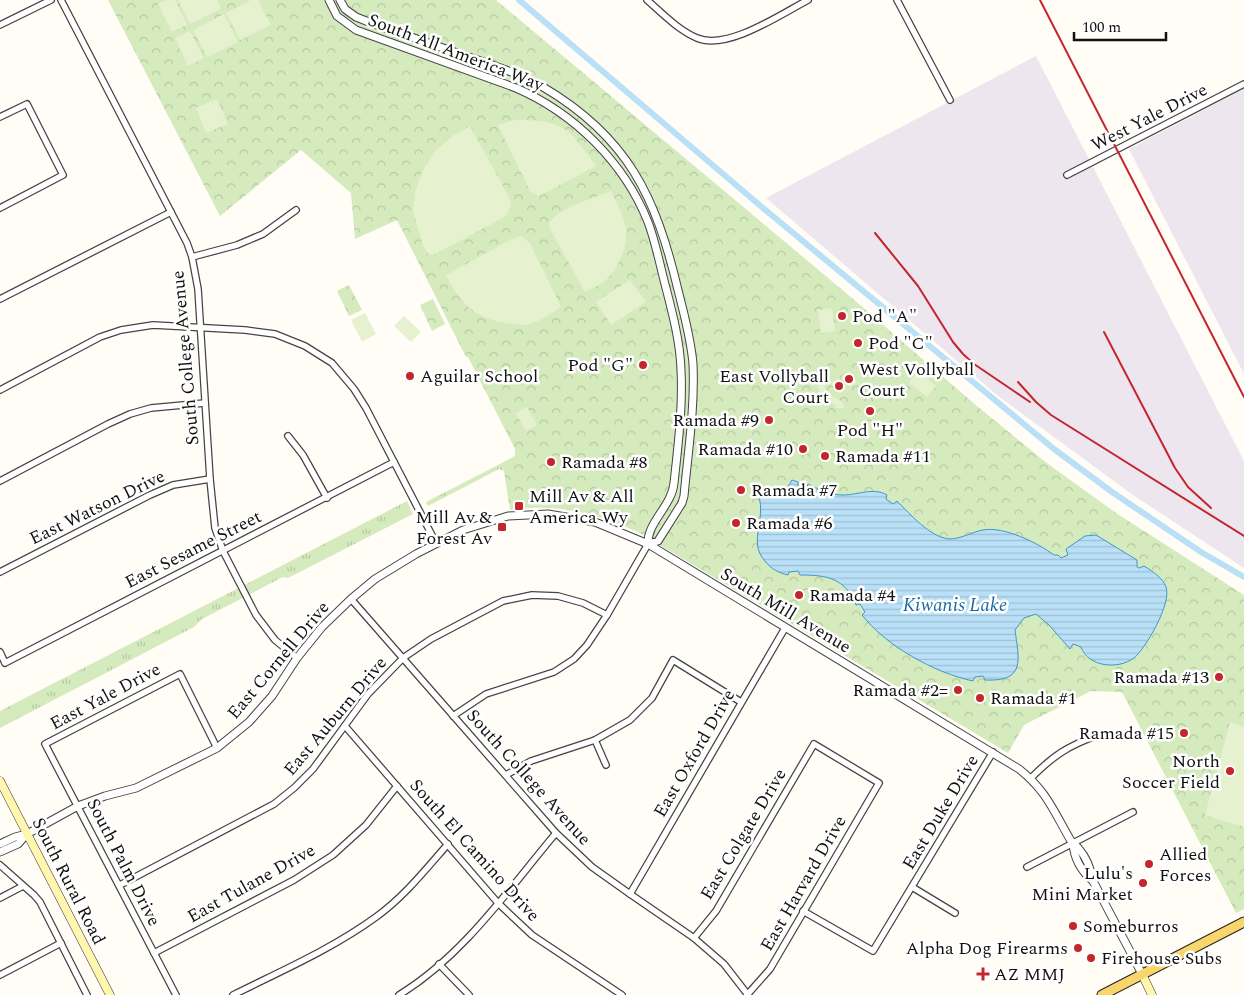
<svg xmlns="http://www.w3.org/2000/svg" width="1244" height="995" font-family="Spectral,serif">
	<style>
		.industrial { fill: #eee6ef }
		.grass { fill: url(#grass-tufts) }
		.park { fill: url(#park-crowns) }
		.pitch { fill: #e6f2cf }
		.water { fill: url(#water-rules); stroke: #3f96cf }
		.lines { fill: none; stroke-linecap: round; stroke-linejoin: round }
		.canal { stroke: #b9e0f7; stroke-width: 6 }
		.minor-casing { stroke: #444; stroke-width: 8 }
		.tertiary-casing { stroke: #444; stroke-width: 9 }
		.secondary-casing { stroke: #333; stroke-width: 9 }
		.primary-casing { stroke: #222; stroke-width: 11 }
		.minor { stroke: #fff; stroke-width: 5.5 }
		.tertiary { stroke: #fff; stroke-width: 7 }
		.secondary { stroke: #fff6b0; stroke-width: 8 }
		.primary { stroke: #f9d66b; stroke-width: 9 }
		.rail { stroke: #c4262e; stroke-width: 2 }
		.poi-dot { fill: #c4262e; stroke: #fff; stroke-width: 2 }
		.labels { text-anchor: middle; stroke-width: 5; stroke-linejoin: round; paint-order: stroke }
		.street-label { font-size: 18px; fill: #111; stroke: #fff }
		.poi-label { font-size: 18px; fill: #111; stroke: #fff; text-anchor: start }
		.water-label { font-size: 19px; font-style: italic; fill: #1768a6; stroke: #fff }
	</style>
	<defs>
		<pattern id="grass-tufts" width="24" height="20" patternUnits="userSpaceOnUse" patternTransform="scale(1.25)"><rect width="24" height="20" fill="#d5ebbd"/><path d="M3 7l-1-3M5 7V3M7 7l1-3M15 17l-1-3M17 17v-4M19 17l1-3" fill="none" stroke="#b6c8a1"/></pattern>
		<pattern id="park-crowns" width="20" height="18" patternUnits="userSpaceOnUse" patternTransform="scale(1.25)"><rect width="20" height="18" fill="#d5ebbd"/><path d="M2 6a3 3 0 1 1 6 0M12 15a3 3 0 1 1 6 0" fill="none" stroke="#b6c8a1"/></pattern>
		<pattern id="water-rules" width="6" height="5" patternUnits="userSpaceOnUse" patternTransform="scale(1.25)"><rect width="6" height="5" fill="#b9e0f7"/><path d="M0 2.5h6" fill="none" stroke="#9ebfd3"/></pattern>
	</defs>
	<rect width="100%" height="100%" fill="#fffdf5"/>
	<g class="industrial">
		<path d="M1036,56L1244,461V568L1133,495L998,396L766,198Z"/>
		<path d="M1244,89V374L1129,149Z"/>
	</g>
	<g class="grass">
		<path d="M500,464L504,471L499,469L428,506L426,502Z"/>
		<path d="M407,501L413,514L288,578L283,577L202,619L194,627L0,728V711Z"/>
	</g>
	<g class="park">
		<path d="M108,0H496L852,298L978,407L1048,464L1119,515L1244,595V909L1236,913L1122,692L1091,691L1024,725L1008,753L638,532C595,513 558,503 510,510L504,471L500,464L515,456V449L469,359L465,355L397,220L355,239L351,193L301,150L220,216Z"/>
		<path d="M349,285L362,310L349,316L337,291Z"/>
		<path d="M433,299L445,324L432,331L420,305Z"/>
	</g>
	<g class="pitch">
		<path d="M167,0H175L187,25L172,32L158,4Z"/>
		<path d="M178,0H217L221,9L190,24Z"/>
		<path d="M251,0H258L271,25L240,40L226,13Z"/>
		<path d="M224,14L238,42L207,57L193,30Z"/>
		<path d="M190,31L204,58L188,66L175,38Z"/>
		<path d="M217,99L228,124L206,133L196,108Z"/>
		<path d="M515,120C565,120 568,128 596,166L539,196L530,191L498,125Z"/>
		<path d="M470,126L510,199C513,208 508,214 501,219L435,254L429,255L423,246L413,211L415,193L422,172L435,151L454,135Z"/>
		<path d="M611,191C617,203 623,215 626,228C629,244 619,266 608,278C602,284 592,288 585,292L550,229L549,223C560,207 594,198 611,191Z"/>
		<path d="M521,236L530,243L561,307C551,313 540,322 530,324C523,326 513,324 506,323C473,317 461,304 446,275L512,239Z"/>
		<path d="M630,280L646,302L611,325L596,302Z"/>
		<path d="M832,308L835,331L821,333L818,310Z"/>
		<path d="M365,313L376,334L362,342L351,320Z"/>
		<path d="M404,316L421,332L411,342L394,326Z"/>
		<path d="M818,369C827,376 821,384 827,392C830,397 837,398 841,401L844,408H835L836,405C824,400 818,394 817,380L814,379Z"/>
		<path d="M849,371L857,382L850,387L842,376Z"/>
		<path d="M918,372L936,386L927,397L909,383Z"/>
		<path d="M839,378L846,389L839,394L831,383Z"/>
		<path d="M527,407L537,425L526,431L516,413Z"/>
		<path d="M1230,722L1244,727V827L1205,815Z"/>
	</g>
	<path class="water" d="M792,480L798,482V487L806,489L808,484C819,490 830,495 843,495C858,495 873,487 887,495L886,499L893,504L897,501C910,514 930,537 949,539C961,539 972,532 983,530C1004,526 1038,543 1054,555H1058L1061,558L1068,555L1066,549L1085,536L1096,535L1137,560V567L1139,568L1144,566C1152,571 1163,578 1166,587C1172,603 1146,648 1134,658C1118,670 1088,667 1081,647L1073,644L1070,649L1049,625L1036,614L1024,618L1015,630C1019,660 1026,682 985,680L983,676L975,677L973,681C935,673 886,646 862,615L865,612L860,604L856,605C845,578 827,575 800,575L798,571L789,572L788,575C779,573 771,569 765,561C746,541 770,515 756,490L761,488L770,496C781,495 787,490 792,480Z"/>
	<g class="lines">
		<path class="canal" d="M519,0L763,208L1054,449L1112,492L1201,552L1244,577"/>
		<g class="minor-casing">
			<g id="minor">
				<path d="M61,0L187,243L192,257L198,289L210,479L215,528L223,551L256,615L275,640L297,658"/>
				<path d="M647,0C662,13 678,30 697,38C727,51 781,14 808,0"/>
				<path d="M897,0L950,100"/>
				<path d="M0,25L51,0"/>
				<path d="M0,117L27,104L63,175L0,208"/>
				<path d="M1067,175L1244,84"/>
				<path d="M192,257L237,245L263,234L296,210"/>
				<path d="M0,299L171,212"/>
				<path d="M0,390L100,337L121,330L153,325L245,330L275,334L305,346L332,363L354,389L366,408L436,543"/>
				<path d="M288,436L303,455L327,498"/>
				<path d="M0,481L108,424L130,414L151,408L205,403"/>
				<path d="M0,572L150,495L173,485L210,479"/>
				<path d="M351,599L556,833L592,867L630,894L694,938L724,964L748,995"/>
				<path d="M0,652L5,663L394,462"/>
				<path d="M453,716L486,694L554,672L574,659L587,645L607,615L648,544"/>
				<path d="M345,726L498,903L532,935L622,995"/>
				<path d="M595,740L606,765"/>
				<path d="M506,775L531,761L595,740L630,720L652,698L673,660L741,702"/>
				<path d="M1031,778C1052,757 1067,746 1096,736"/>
				<path d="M0,865L34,895L40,902L87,995"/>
				<path d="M1027,867L1133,812"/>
				<path d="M120,885L274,804L294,788L313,769L368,694L403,658L431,639L503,601L532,595L558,596L583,603L607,615"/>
				<path d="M912,887L955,913"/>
				<path d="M630,894L785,628"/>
				<path d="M0,898L23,886"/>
				<path d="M803,911L873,951L993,752"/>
				<path d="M694,938L716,911L814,744L879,783L770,969L747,995"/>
				<path d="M154,953L294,880L333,855L366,825L397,786"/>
				<path d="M439,964L469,995"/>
				<path d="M0,975L61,943"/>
				<path d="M176,995L45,744L180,674L217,748"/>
				<path d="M233,995C281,971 332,949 376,917C404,897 426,869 448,844"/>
				<path d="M399,995C463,956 508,890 556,833"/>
			</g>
		</g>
		<g class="tertiary-casing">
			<g id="tertiary">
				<path d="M329,0L337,16L356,30L516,88C574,113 624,162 648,222C656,243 660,266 666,288C673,315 680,342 681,370C683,407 678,446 674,483C672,506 647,522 648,544"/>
				<path d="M340,0L345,9L356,17C391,31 427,42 463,55C490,64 518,73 543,87C628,137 656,197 678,290C684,314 691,339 693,364C695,408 688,452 684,496L682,503L658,541L648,544"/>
				<path d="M1073,843C1074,859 1081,871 1093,881"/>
				<path d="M0,844L15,837L27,834L78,806L105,796L136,788L217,748L249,722L272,696L297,658L322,627L351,599L375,579L416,554L463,530L508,516L548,514L595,522L648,544L1019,769C1047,791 1054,812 1071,841C1074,844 1077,846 1079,849C1087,858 1091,870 1093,881L1142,974"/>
				<path d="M0,852L18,844L27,834"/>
			</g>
		</g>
		<g class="secondary-casing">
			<g id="secondary">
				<path d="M0,781L110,995"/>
				<path d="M1142,974L1152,995"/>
			</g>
		</g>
		<g class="primary-casing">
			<path id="primary" d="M1102,995L1244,922"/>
		</g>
		<use href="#minor" class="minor"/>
		<use href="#tertiary" class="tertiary"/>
		<use href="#secondary" class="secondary"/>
		<use href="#primary" class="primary"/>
		<g class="rail">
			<path d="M1040,0L1244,397"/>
			<path d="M875,233L918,286L953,342L963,354L974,364L1030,402"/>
			<path d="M1104,332L1175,468L1188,487L1211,508"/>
			<path d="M1018,382L1036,402L1051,415L1244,536"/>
		</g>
	</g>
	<g class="poi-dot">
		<circle cx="842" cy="316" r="5"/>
		<circle cx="858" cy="343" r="5"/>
		<circle cx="643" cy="365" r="5"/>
		<circle cx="410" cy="376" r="5"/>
		<circle cx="849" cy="379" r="5"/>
		<circle cx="839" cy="386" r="5"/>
		<circle cx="870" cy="411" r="5"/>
		<circle cx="769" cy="420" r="5"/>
		<circle cx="803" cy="449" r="5"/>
		<circle cx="825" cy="456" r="5"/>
		<circle cx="551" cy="462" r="5"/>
		<circle cx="741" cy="490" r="5"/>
		<rect x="514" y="501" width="10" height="10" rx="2.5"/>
		<circle cx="736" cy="523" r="5"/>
		<rect x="497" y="522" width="10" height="10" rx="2.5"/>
		<circle cx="799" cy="595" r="5"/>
		<circle cx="1219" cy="677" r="5"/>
		<circle cx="958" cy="690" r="5"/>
		<circle cx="980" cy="698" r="5"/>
		<circle cx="1184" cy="733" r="5"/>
		<circle cx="1230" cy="771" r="5"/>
		<circle cx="1149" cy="864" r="5"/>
		<circle cx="1143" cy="883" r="5"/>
		<circle cx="1073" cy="926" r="5"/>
		<circle cx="1078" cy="948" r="5"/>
		<circle cx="1091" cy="958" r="5"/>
		<path d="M980.5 966.5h5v5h5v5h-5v5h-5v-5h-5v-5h5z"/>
	</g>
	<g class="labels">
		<g class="street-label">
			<text transform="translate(456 52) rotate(21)" y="6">South All America Way</text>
			<text transform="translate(1149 117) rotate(-27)" y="6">West Yale Drive</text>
			<text transform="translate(185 358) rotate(-95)" y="6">South College Avenue</text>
			<text transform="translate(97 507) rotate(-26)" y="6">East Watson Drive</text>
			<text transform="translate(193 549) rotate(-27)" y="6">East Sesame Street</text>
			<text transform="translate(786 610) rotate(31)" y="6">South Mill Avenue</text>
			<text transform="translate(278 660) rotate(-50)" y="6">East Cornell Drive</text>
			<text transform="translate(105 696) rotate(-28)" y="6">East Yale Drive</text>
			<text transform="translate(335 716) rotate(-50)" y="6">East Auburn Drive</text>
			<text transform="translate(694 753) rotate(-60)" y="6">East Oxford Drive</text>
			<text transform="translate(529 777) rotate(48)" y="6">South College Avenue</text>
			<text transform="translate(940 812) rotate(-59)" y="6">East Duke Drive</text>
			<text transform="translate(743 834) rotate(-59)" y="6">East Colgate Drive</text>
			<text transform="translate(475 850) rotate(48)" y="6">South El Camino Drive</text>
			<text transform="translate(124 862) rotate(63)" y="6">South Palm Drive</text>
			<text transform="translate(69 881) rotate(63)" y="6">South Rural Road</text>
			<text transform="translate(251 883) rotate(-29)" y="6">East Tulane Drive</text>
			<text transform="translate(803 883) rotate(-60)" y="6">East Harvard Drive</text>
		</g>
		<g class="poi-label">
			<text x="852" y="322">Pod "A"</text>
			<text x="868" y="349">Pod "C"</text>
			<text x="633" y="371" text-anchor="end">Pod "G"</text>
			<text x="859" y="375">West Vollyball<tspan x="859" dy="21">Court</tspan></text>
			<text x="420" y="382">Aguilar School</text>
			<text x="829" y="382" text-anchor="end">East Vollyball<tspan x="829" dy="21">Court</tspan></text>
			<text x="759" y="426" text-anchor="end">Ramada #9</text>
			<text x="870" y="436" text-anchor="middle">Pod "H"</text>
			<text x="793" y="455" text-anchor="end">Ramada #10</text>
			<text x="835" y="462">Ramada #11</text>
			<text x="561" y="468">Ramada #8</text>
			<text x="751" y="496">Ramada #7</text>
			<text x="529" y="502">Mill Av &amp; All<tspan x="529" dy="21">America Wy</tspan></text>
			<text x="492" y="523" text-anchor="end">Mill Av &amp;<tspan x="492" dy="21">Forest Av</tspan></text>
			<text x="746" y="529">Ramada #6</text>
			<text x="809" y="601">Ramada #4</text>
			<text x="1209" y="683" text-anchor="end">Ramada #13</text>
			<text x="948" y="696" text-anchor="end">Ramada #2=</text>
			<text x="990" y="704">Ramada #1</text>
			<text x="1174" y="739" text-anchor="end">Ramada #15</text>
			<text x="1220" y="767" text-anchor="end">North<tspan x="1220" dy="21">Soccer Field</tspan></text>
			<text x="1159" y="860">Allied<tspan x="1159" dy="21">Forces</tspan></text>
			<text x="1133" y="879" text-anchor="end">Lulu's<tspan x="1133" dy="21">Mini Market</tspan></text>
			<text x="1083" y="932">Someburros</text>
			<text x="1068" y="954" text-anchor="end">Alpha Dog Firearms</text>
			<text x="1101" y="964">Firehouse Subs</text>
			<text x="994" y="980">AZ MMJ</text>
		</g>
		<g class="water-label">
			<text x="955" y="611">Kiwanis Lake</text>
		</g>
	</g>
	<path d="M1074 32v8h92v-8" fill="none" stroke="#111111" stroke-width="2.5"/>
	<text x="1082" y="32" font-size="15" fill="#111111" stroke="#ffffff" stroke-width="4" paint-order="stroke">100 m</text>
</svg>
